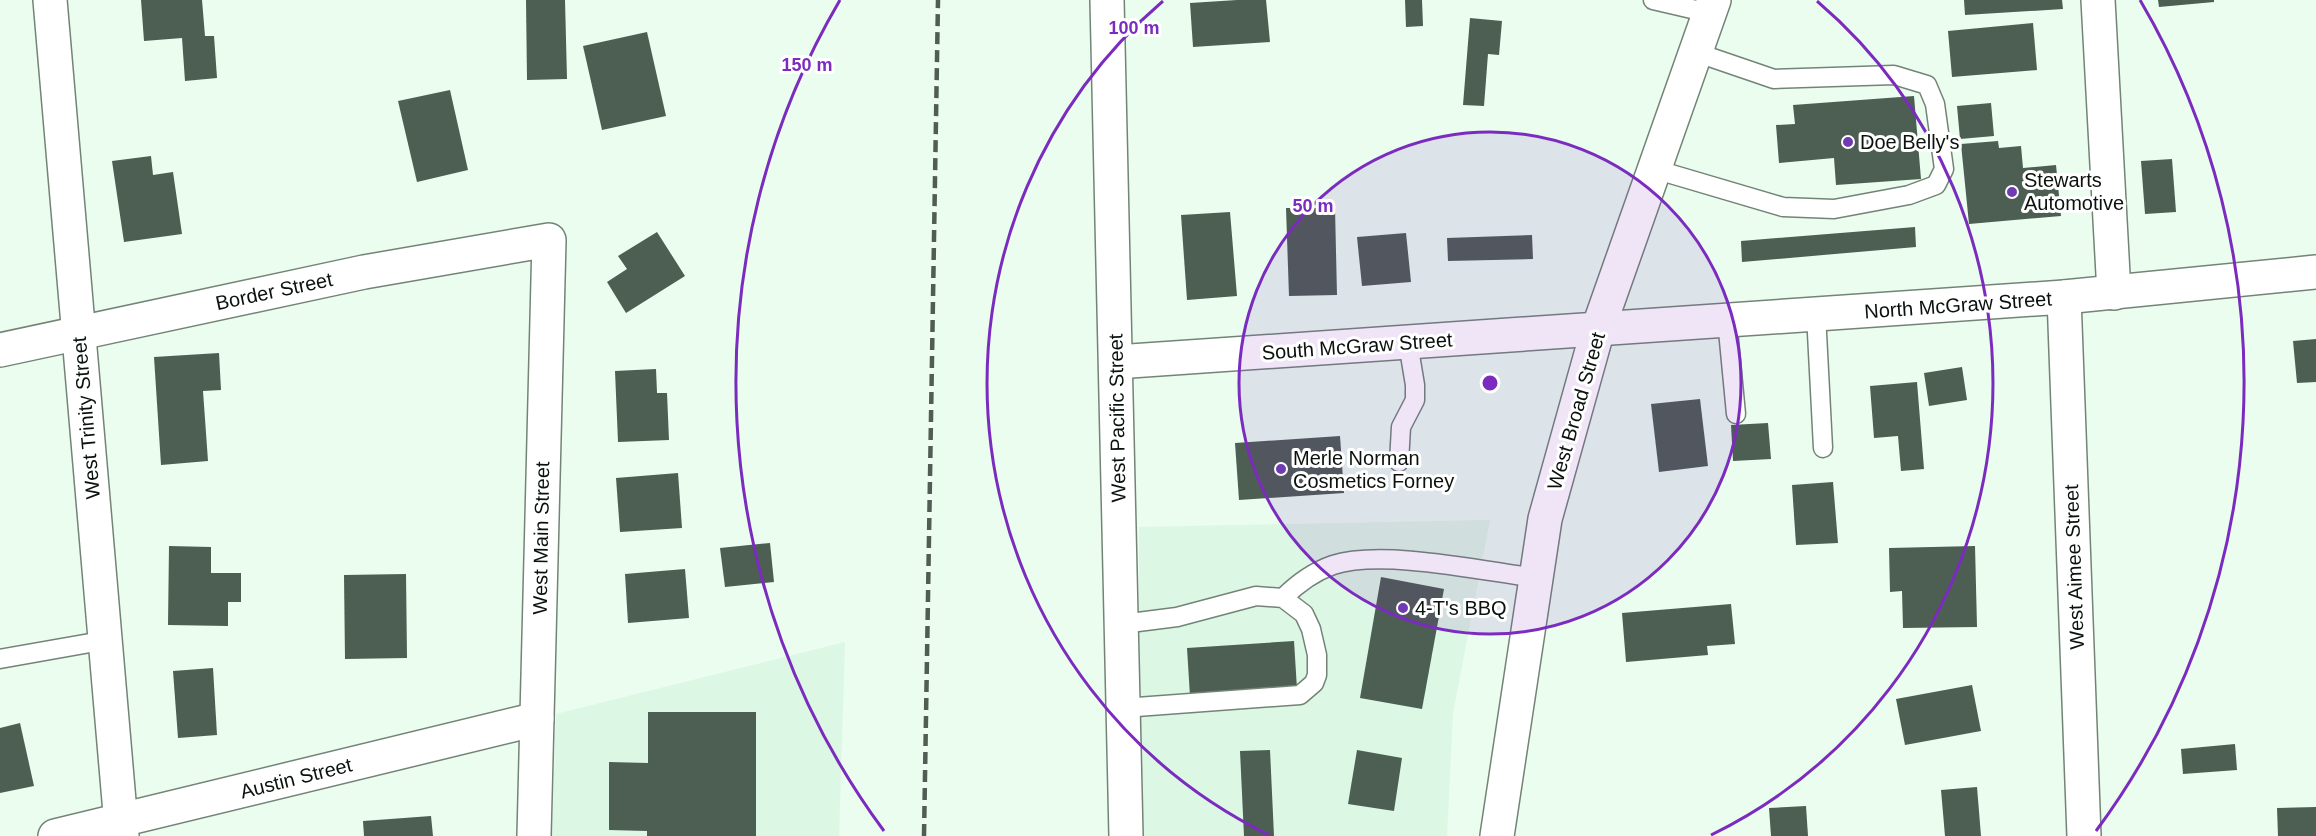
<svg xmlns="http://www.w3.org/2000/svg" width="2316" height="836" font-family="Arial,sans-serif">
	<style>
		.built { fill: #dcf7e3 }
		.building { fill: #4d5e52 }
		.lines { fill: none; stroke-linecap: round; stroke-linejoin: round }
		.service-casing { stroke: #738477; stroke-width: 21 }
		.minor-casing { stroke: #738477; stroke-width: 36 }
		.secondary-casing { stroke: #738477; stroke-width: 36 }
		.service { stroke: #fff; stroke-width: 18 }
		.minor { stroke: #fff; stroke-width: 33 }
		.secondary { stroke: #fff; stroke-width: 33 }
		.rail { stroke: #515c54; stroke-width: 4.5; stroke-dasharray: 12 6; stroke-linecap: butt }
		.ring { fill: none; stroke: #7b2cbf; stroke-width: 3 }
		.poi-dot { fill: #703bb2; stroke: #fff; stroke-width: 2 }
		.labels { text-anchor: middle; stroke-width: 6; stroke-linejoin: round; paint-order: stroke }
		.poi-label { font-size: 20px; fill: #0b120d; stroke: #fff; text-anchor: start }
		.street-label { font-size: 20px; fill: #0b120d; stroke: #fff }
		.centre { fill: #7b2cbf; stroke: #fff; stroke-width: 3 }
		.ring-label { font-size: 18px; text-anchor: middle; font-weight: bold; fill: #7b2cbf; stroke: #fff; stroke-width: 6; stroke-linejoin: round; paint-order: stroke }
	</style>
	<rect width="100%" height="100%" fill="#eafdef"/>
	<g class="built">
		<path d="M1490,520L1453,713L1447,836H1139V527Z"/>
		<path d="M845,642L839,836H552L556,714Z"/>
	</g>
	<g class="building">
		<path d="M141,0H202L205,36H214L217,78L185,81L182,38L144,41Z"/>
		<path d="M526,0H565L567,79L527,80Z"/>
		<path d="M1237,0H1266L1270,42L1193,47L1190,3Z"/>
		<path d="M1405,0H1422L1423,26L1406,27Z"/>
		<path d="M1964,0H2062L2063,9L1965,15Z"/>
		<path d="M2158,0H2214V2L2159,7Z"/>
		<path d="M1470,18L1502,21L1499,55L1488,54L1484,106L1463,105Z"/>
		<path d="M2033,23L2037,70L1952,77L1948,31Z"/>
		<path d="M647,32L666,116L602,130L583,46Z"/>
		<path d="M450,90L468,170L417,182L398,101Z"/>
		<path d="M1914,96L1921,179L1836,185L1834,158L1779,163L1776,125L1795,124L1793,105Z"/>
		<path d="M1991,103L1994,136L1960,139L1957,106Z"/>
		<path d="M1998,141L1999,148L2021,146L2023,168L2056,165L2061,216L1969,224L1961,144Z"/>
		<path d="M151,156L153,175L173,172L182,234L124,242L112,161Z"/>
		<path d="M2172,159L2176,212L2145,214L2141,161Z"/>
		<path d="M1286,208H1335L1337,295L1289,296Z"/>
		<path d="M1230,212L1237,296L1187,300L1181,215Z"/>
		<path d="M1915,227L1916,247L1742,262L1741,241Z"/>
		<path d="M657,232L685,276L626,313L607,282L627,269L618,256Z"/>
		<path d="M1406,233L1411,282L1362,286L1357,237Z"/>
		<path d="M1532,235L1533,259L1448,261L1447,238Z"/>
		<path d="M2316,339V382L2297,383L2293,341Z"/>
		<path d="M219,353L221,390L203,391L208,461L161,465L154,357Z"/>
		<path d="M1962,367L1967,400L1929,406L1924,373Z"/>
		<path d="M656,369L657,393H667L669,440L618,442L615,371Z"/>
		<path d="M1917,382L1924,469L1901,471L1898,436L1874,438L1870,386Z"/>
		<path d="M1700,399L1708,466L1659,472L1651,404Z"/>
		<path d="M1768,423L1771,459L1733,461L1731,425Z"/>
		<path d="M1340,436L1344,493L1239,500L1235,443Z"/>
		<path d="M678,473L682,528L620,532L616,478Z"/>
		<path d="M1833,482L1838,543L1796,545L1792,485Z"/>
		<path d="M770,543L774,582L725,587L720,548Z"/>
		<path d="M169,546L211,547V573H241V602H228V626L168,625Z"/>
		<path d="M1975,546L1977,627L1903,628L1902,591L1890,592L1889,548Z"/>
		<path d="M685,569L689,618L628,623L625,574Z"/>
		<path d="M406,574L407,658L345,659L344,575Z"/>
		<path d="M1381,577L1444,589L1422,709L1360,698Z"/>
		<path d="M1731,604L1735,644L1707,646L1708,655L1626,662L1622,613Z"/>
		<path d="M1294,641L1297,689L1190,696L1187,648Z"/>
		<path d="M213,668L217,735L178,738L173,671Z"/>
		<path d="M1972,685L1981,731L1905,745L1896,699Z"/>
		<path d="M648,712H756V836H647V831L609,830V762L648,763Z"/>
		<path d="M20,723L34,786L0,793V728Z"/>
		<path d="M2235,744L2237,770L2183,774L2181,749Z"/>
		<path d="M1270,750L1274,836H1244L1240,751Z"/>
		<path d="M1357,750L1402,758L1394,811L1348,804Z"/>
		<path d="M1977,787L1981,836H1945L1941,790Z"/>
		<path d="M1806,806L1808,836H1771L1769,808Z"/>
		<path d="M2316,807V836H2278L2277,808Z"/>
		<path d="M431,816L433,836H364L363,821Z"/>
	</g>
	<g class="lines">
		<g class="service-casing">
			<g id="service">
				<path d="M1653,0L1709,13"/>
				<path d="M1654,169L1783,207L1834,209L1909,195L1936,185L1944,169L1935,104L1927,85L1894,75L1774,79L1695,52"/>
				<path d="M1816,314L1823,448"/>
				<path d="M1727,320L1736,414"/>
				<path d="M1399,462L1401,427L1415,400V385L1408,343"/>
				<path d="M1283,598C1298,583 1313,572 1333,565C1382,549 1483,571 1536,578"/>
				<path d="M1122,624L1177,617L1256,596L1283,598L1304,614L1311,629L1317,655V675L1314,683L1300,695L1123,708"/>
				<path d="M0,659L107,640"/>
			</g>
		</g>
		<g class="minor-casing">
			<g id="minor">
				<path d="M50,0L122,836"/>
				<path d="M1107,0L1126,836"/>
				<path d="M2098,0L2114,293"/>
				<path d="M2064,297L2084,836"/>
				<path d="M0,350L364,272L549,240L534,836"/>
				<path d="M1116,362L2064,297L2316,272"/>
				<path d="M55,836L537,719"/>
			</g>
		</g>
		<g class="secondary-casing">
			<path id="secondary" d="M1497,836L1545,519L1598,329L1714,0"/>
		</g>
		<use href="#service" class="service"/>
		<use href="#minor" class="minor"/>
		<use href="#secondary" class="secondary"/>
		<path class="rail" d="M924,836L938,0"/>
	</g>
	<circle cx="1490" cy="383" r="251" fill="#7b2cbf" fill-opacity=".12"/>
	<g class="ring">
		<circle cx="1490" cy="383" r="251"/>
		<path d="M1269 835A503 503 0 0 1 1163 1M1817 1A503 503 0 0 1 1711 835"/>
		<path d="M884 831A754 754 0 0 1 840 0M2140 0A754 754 0 0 1 2096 831"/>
	</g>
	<g class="poi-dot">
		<circle cx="1848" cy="142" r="6"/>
		<circle cx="2012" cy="192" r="6"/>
		<circle cx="1281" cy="469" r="6"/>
		<circle cx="1403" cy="608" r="6"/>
	</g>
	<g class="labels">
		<g class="poi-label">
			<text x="1860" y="149">Doe Belly's</text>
			<text x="2024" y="187">Stewarts<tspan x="2024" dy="23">Automotive</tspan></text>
			<text x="1293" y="465">Merle Norman<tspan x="1293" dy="23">Cosmetics Forney</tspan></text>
			<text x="1415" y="615">4-T's BBQ</text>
		</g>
		<g class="street-label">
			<text transform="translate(274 291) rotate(-12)" y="7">Border Street</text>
			<text transform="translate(1958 305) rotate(-4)" y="7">North McGraw Street</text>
			<text transform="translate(1357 346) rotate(-4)" y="7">South McGraw Street</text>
			<text transform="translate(1576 411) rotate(-74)" y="7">West Broad Street</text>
			<text transform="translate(86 418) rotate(-95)" y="7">West Trinity Street</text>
			<text transform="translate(1117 418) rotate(-91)" y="7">West Pacific Street</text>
			<text transform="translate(541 538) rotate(-89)" y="7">West Main Street</text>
			<text transform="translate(2074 567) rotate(-92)" y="7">West Aimee Street</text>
			<text transform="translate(296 778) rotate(-14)" y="7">Austin Street</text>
		</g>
	</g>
	<circle cx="1490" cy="383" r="9" class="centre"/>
	<g class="ring-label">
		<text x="1134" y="34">100 m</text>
		<text x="807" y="71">150 m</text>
		<text x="1313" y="212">50 m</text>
	</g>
</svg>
